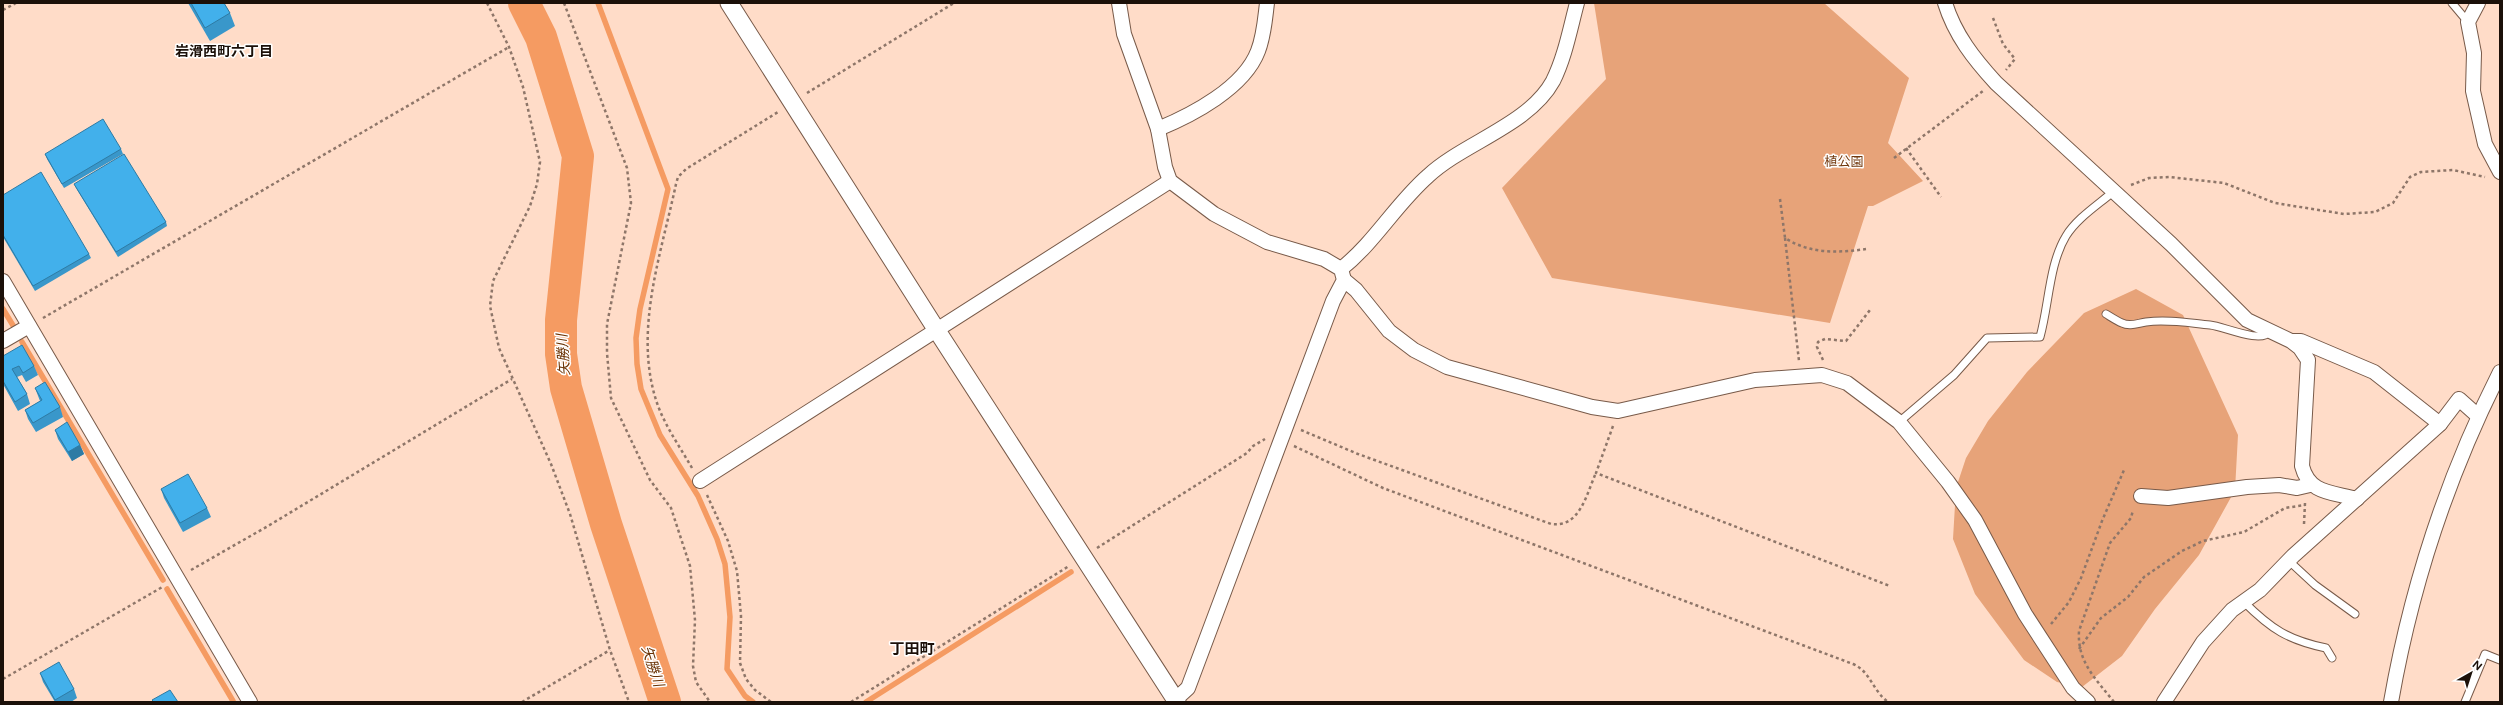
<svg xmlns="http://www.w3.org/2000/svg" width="2503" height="705" font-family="'Public Sans','Noto Sans JP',sans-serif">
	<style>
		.green { fill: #e7a379 }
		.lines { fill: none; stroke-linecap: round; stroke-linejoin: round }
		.stream { stroke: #f59b62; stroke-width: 5.5 }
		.river { stroke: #f59b62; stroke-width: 32 }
		.service-casing { stroke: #785a49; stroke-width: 9 }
		.minor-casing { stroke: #785a49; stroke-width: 16 }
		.tertiary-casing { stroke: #785a49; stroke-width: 19 }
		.path { stroke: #8e7669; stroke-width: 2.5; stroke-dasharray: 3 3; stroke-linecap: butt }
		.service { stroke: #fff; stroke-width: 7 }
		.minor { stroke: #fff; stroke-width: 14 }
		.tertiary { stroke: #fff; stroke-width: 17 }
		.wall { fill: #3997ca }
		.shaded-wall { fill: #2e7ba4 }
		.building { fill: #42b0eb; stroke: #2e7ba4 }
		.labels { text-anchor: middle; stroke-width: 3; stroke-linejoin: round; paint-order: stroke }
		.park-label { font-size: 13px; fill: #72390e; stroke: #fff }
		.neighbourhood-label { font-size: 14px; font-weight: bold; fill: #1b1009; stroke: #fff }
		.water-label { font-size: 14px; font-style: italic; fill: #6a3204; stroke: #fff }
		.quarter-label { font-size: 15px; font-weight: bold; fill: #1b1009; stroke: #fff }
	</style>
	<rect width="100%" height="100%" fill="#ffdcc8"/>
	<g class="green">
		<path d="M1594,3H1824L1909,78L1888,143L1923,181L1873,206H1868L1830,323L1552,278L1502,188L1606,79Z"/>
		<path d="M2136,289L2183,315L2238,435L2235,490L2199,555L2155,609L2122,656L2082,687L2057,682L2024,660L1975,594L1953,539L1956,488L1966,458L1988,421L2027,372L2084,313Z"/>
	</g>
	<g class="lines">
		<g class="stream">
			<path d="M598,3L668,189L640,309L636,338L637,364L641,389L660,435L698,496L717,539L725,564L730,617L727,669L745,696L753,702"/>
			<path d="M3,309L14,327"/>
			<path d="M22,342L163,580"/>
			<path d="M167,589L233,701"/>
			<path d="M866,702L1071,572"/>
		</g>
		<path class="river" d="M524,3L541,37L578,156L561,320V354L566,388L606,524L665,702"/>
		<g class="service-casing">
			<g id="service">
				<path d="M2452,3L2468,22"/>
				<path d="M2106,314C2111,317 2117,321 2122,323C2130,327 2138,323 2146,322C2167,319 2189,323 2210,325C2223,326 2261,344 2269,332"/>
				<path d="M1899,422L1954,375L1987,338L2040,337C2049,305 2049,264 2066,236C2077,218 2098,205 2114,191"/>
				<path d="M2289,561L2315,585L2355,614"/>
				<path d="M2244,602C2271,629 2288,640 2326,648L2332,658"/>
				<path d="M2465,702L2485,654L2500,660"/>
			</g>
		</g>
		<g class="minor-casing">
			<g id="minor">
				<path d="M1119,3L1124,34L1158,129L1165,167L1170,181L1214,214L1267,242L1324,259L1341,269L1344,280L1333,301L1188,688L1175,700"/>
				<path d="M1945,3C1955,35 1974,59 1996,83L2171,244L2247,320L2291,341L2300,348L2308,360L2302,466C2309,494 2332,492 2357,499"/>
				<path d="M2478,3L2468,22L2474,53L2473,91L2485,144L2500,172"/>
				<path d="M1158,129C1192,115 1244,88 1258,51C1264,36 1265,19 1267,3"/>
				<path d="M1341,269C1375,242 1396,204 1428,176C1463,143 1529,125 1553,81C1565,57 1570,29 1577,3"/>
				<path d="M1344,280L1356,290L1389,331L1414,350L1447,367L1592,407L1618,411L1755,380L1822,375L1847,383L1899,422L1948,482L1975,520L2025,614L2073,688L2088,702"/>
				<path d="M3,281L250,702"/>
				<path d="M3,341L29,326"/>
				<path d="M2292,341H2301L2374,372L2440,424"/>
				<path d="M700,481L1170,181"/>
				<path d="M2141,496L2168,498L2247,487L2279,485L2297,488L2310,485"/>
				<path d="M2164,702L2203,642L2232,610L2260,590L2293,556L2440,424L2459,399L2478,416"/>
				<path d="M2391,702C2411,588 2448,475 2500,372"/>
			</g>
		</g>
		<g class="tertiary-casing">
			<path id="tertiary" d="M729,3L936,329L1177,702"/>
		</g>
		<g class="path">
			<path d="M487,3L509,47L523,87L540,162L537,184L530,206L493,281L490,306L499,348L551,464L570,514L610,650L629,702"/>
			<path d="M564,3L627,168L631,203L607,324V353L611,398L650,480L671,508L690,566L695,620L693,666L696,682L710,702"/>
			<path d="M3,10L16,3"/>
			<path d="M1993,18L2003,44L2015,59L2006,70"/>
			<path d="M807,93L954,3"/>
			<path d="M1906,148L1941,197"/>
			<path d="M1894,158L1983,91"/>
			<path d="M2131,185L2149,178L2169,177L2224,183L2275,203L2344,214L2375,212L2393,203L2410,177L2421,172L2453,170L2485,177"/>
			<path d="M1780,199L1785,238C1810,254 1838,253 1866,249"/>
			<path d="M1785,238L1799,361"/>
			<path d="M43,318L509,47"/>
			<path d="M1823,360L1817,347L1818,342L1825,339L1846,341L1870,310"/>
			<path d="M1613,426L1596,473L1890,586"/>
			<path d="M1301,430L1358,454L1551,524C1580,528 1586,495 1596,473"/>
			<path d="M1294,446L1383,488L1853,664C1871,672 1872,690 1888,702"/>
			<path d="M692,468C680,447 665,426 657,403C633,332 661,255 676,184L678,177L686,169L778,112"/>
			<path d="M707,495L728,541L737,571L741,616L740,663L746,679L755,690L771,702"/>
			<path d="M2304,524L2305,503"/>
			<path d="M1097,548L1247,453L1253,446L1265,439"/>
			<path d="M191,570L268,526L512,379"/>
			<path d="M2051,624L2069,602L2081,578L2102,521L2124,470"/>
			<path d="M2079,649L2101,618L2128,597L2144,577L2182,551L2203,541L2244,532L2285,508L2305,505"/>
			<path d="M3,679L164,586"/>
			<path d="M522,702L610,650"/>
			<path d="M851,702L1069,566"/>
			<path d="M2114,702C2096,679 2077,662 2079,631L2110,543L2131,518L2133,510"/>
		</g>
		<use href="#service" class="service"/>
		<use href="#minor" class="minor"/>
		<use href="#tertiary" class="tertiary"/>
	</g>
	<g class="wall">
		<path d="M188,3H224L230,13L235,26L210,41Z"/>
		<path d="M121,149L123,154L64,188L47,159L45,154Z"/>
		<path d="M74,184L166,222L167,226L118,257L76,188Z"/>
		<path d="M3,195L89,254L91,258L35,291L3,237Z"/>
		<path d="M3,356L34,366L38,375L26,382L22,375L17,377L27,394L30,404L18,411L3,384Z"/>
		<path d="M35,388L60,407L63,417L36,432L28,419L25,410L40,401Z"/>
		<path d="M55,430L80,445L84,454L72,461L58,439Z"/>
		<path d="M161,489L207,508L211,517L183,532L164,498Z"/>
		<path d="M40,673L74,689L77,698L71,702H55L43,682Z"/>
	</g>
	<path class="shaded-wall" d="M80,445L84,454L72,461L68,452Z"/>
	<g class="building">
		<path d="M191,3H224L230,13L205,28Z"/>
		<path d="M103,119L121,149L62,184L45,154Z"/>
		<path d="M124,154L166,222L116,252L74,184Z"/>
		<path d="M41,172L89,254L33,286L3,235V195Z"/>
		<path d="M22,345L34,366L23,373L19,366L12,369L27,394L15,402L3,381V356Z"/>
		<path d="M45,382L60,407L33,423L25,410L42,400L35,388Z"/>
		<path d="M67,422L80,445L68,452L55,430Z"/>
		<path d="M188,474L207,508L180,523L161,489Z"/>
		<path d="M59,662L74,689L55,700L40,673Z"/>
		<path d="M170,690L178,702H154L152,700Z"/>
	</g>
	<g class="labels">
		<g class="park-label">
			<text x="1844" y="166">植公園</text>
		</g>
		<g class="neighbourhood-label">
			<text x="224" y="56">岩滑西町六丁目</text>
		</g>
		<g class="water-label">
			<text transform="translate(563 355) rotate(-94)" y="5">矢勝川</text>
			<text transform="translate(653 666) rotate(72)" y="5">矢勝川</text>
		</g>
		<g class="quarter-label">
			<text x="912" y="654">丁田町</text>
		</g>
	</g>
	<rect width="2503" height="705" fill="none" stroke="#1b1009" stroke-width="8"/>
	<g transform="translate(2471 673) rotate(39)" stroke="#ffffff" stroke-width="3" paint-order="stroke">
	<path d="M0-3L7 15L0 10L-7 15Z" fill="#1b1009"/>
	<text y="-6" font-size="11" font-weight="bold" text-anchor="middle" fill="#1b1009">N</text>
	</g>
</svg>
